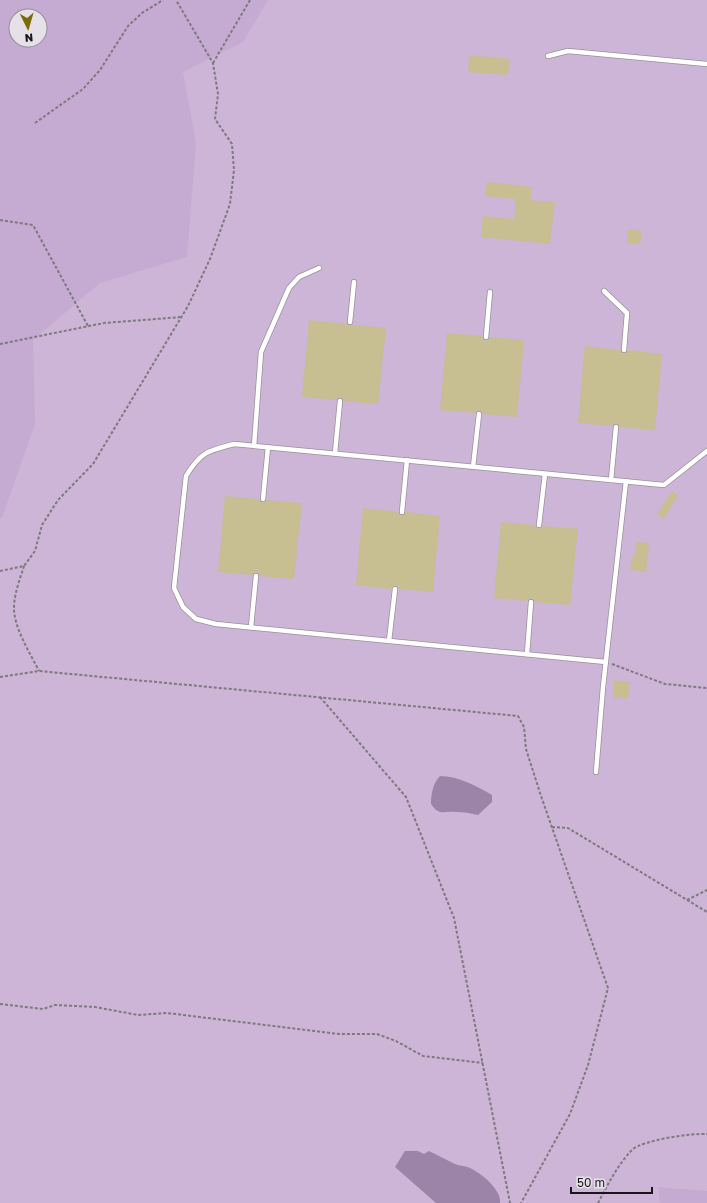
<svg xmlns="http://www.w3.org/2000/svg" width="707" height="1203" font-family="'Golos Text',sans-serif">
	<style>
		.green { fill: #ccb5d7 }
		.forest { fill: #c5abd1; fill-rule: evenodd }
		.water { fill: #9c83a8 }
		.building { fill: #c7be92 }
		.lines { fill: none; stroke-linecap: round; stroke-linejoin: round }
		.service-casing { stroke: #979299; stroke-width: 6 }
		.path { stroke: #7d797e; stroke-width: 2; stroke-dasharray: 3 2; stroke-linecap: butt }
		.service { stroke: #fff; stroke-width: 4.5 }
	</style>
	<rect width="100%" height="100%" fill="#e6e1e9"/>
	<path class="green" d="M65,0H707V1203H0V115Z"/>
	<g class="forest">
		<path d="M0,0H268L243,42L183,72L196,143L187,257L100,283L33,340L35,424L2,518H0ZM16,16H40V40H16Z"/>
		<path d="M658,1187L707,1191V1203H660Z"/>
	</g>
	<g class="water">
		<path d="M440,776C459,776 476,786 492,795V802L478,815C470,813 463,812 456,812C443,811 439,816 431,804C431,794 433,783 440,776Z"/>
		<path d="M405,1151H418L424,1154L429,1151C438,1155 446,1160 455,1164C460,1166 466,1166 470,1168C481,1173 502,1190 500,1203H436L395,1167Z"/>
	</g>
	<g class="building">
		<path d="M469,55L510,59L508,75L468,72Z"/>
		<path d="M487,182L532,187L530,200L555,202L550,244L481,237L483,216L514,219L516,199L485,196Z"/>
		<path d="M628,229L642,231L640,244L627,243Z"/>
		<path d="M309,320L347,324L350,326L353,325L386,328L378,404L344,401L342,398L340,397L336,400L302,397Z"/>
		<path d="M447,333L482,336L483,339L485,341L488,340L490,337L524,340L517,417L483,414L482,411L479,410L475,413L440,410Z"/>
		<path d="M585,346L620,350L623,354L626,353L628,350L662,354L655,430L620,427L617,423L614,424L612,426L578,423Z"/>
		<path d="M672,491L678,495L664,519L657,514Z"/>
		<path d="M225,496L259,499L261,502L263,503L267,500L302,503L294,579L260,576L258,573L256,572L252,575L218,572Z"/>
		<path d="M363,508L398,512L400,515L402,516L406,512L440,516L433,592L399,589L398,586L395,585L391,589L356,585Z"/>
		<path d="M501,522L535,525L536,528L539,529L543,526L578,529L570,605L535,602L532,598L529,599L527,601L494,598Z"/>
		<path d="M636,542L649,543L646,572L630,570L632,556H635Z"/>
		<path d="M614,680L630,682L628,699L613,697Z"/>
	</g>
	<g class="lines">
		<g class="service-casing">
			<g id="service">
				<path d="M548,56L568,51L707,64"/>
				<path d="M604,291L627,313L624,350"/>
				<path d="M350,322L354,282"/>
				<path d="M486,337L490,292"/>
				<path d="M254,446L261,352L289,288L299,277L319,268"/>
				<path d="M335,453L340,401"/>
				<path d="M473,467L479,414"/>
				<path d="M611,480L616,427"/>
				<path d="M263,499L268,447"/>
				<path d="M402,512L407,460"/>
				<path d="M539,525L545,474"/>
				<path d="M251,627L256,576"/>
				<path d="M389,641L395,589"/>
				<path d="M527,654L531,602"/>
				<path d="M606,662L216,624L196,619L183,607L174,588L186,476C201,452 207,451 234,444L664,485L707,451"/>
				<path d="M596,772L603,687L626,481"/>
			</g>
		</g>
		<g class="path">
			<path d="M213,63L250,0"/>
			<path d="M35,123L83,89L100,70L128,26L142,13L163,0"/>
			<path d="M0,220L33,225L88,326"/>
			<path d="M0,344L104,323L182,317"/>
			<path d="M24,566C20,579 14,594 14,608C14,628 30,653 39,671"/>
			<path d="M0,571L24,566L35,551L42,525L58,500L93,464L188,306L210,259L230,204L234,170L232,144L215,119L218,94L213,63L176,0"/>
			<path d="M612,664L665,684L707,688"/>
			<path d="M0,677L39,671L518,716L524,727L526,749L541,796L608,988L588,1065L570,1114L521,1203"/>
			<path d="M320,697L406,797L454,918L510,1203"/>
			<path d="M552,827L568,828L707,912"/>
			<path d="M687,900L707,890"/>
			<path d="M0,1004L43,1009L55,1005L95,1007L138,1015L167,1013L339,1034H377L396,1041L423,1056L483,1063"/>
			<path d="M598,1203C607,1186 618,1164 632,1150C642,1140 692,1133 707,1134"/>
		</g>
		<use href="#service" class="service"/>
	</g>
	<g transform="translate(28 28) rotate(175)"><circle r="19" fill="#e6e1e9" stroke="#938f95"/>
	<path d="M0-3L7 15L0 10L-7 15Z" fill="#7c6b03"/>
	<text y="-6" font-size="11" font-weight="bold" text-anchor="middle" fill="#171517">N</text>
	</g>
	<path d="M571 1187v6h81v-6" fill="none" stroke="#171517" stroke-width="2"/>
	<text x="577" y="1187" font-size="12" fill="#171517" stroke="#e6e1e9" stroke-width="3" paint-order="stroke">50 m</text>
</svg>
